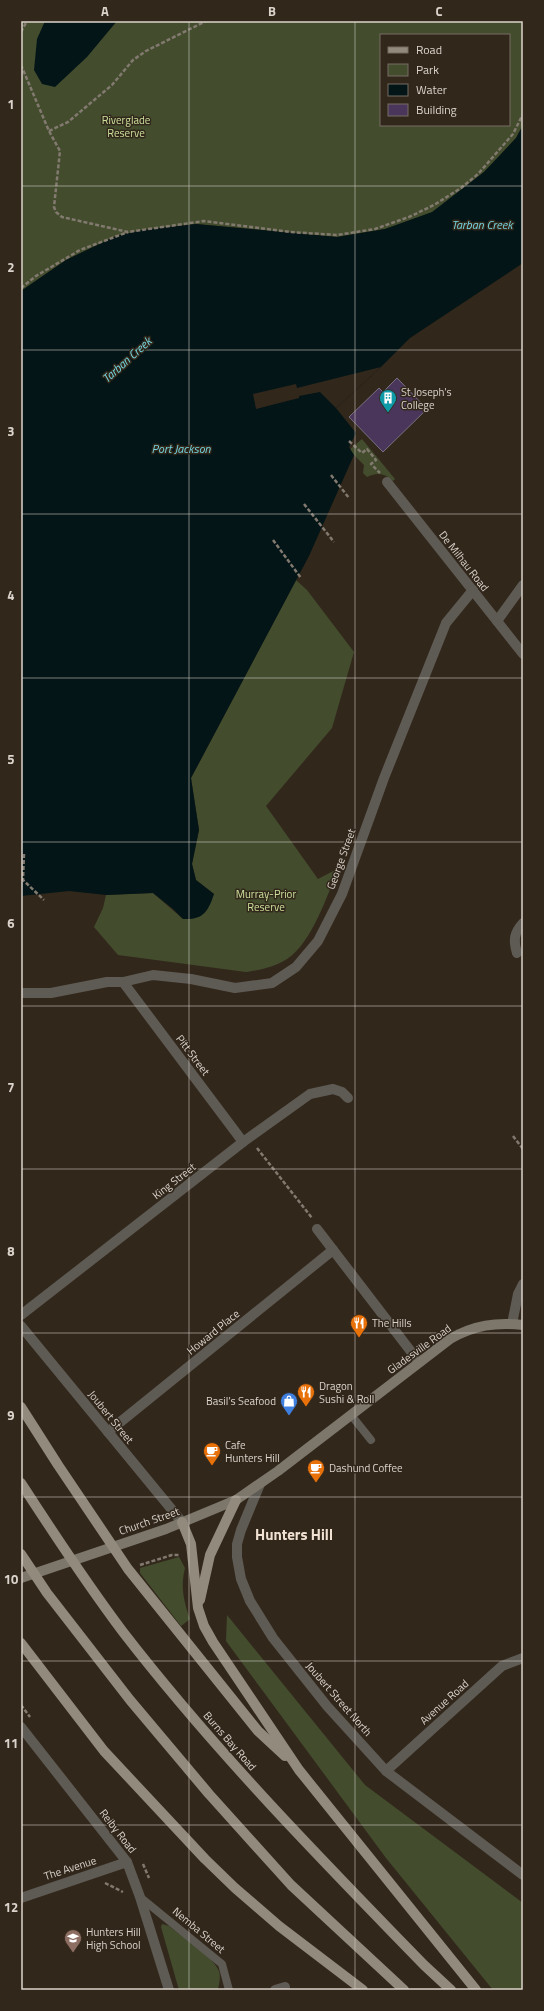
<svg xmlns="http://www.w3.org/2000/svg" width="544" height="2011" font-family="'Titillium Web',sans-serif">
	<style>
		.green { fill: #434d2e; fill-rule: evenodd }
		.water { fill: #031517 }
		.pier { fill: #32271b }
		.building { fill: #49365a; stroke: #797181 }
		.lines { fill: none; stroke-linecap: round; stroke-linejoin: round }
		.path { stroke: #82796f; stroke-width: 2.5; stroke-dasharray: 4 2; stroke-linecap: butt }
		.service { stroke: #5e5a54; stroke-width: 8 }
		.minor { stroke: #5e5a54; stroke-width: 10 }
		.tertiary { stroke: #5e5a54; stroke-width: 10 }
		.secondary { stroke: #7c766b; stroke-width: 10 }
		.primary { stroke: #928b7d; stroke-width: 10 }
		.grid { fill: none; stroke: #dbd4cc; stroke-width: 1; stroke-opacity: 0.55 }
		.labels { text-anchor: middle; stroke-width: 3; stroke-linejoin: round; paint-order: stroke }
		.park-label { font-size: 11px; fill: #cbe19c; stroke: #32271b }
		.poi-label { font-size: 11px; fill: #dbd4cc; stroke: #32271b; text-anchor: start }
		.street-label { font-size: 11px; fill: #dbd4cc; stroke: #32271b }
		.water-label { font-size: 12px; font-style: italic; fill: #73d6e0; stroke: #32271b }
		.district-label { font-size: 15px; font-weight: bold; fill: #f0e1d2; stroke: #32271b }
		.neatline { fill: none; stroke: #dbd4cc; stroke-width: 1.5 }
		.grid-label { font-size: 13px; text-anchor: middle; font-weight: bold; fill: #dbd4cc }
	</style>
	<rect width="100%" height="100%" fill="#32271b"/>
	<g class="green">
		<path d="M21,21H523V125L516,138L484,172L432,213L385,229L337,237L196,224L143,230L116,236L66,260L21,291ZM381,35H509V125H381Z"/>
		<path d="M362,439L395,479L393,481C385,473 377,472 367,477L363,473L364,465L349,450Z"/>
		<path d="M296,580L307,590L354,652L332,728L266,806L318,879L339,868C327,895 312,943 287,959C275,967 260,970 246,972L118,955L94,927L103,908L106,895L153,893L183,919L214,894L196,880L192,864L199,830L191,778Z"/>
		<path d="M179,1557L185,1568C180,1586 184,1603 190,1619L181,1626L140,1573V1568Z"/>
		<path d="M227,1615L365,1785L523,1903V1990H493L386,1858L226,1641Z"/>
		<path d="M162,1924L169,1926C182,1937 213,1956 219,1971C221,1977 219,1984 218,1990H179L161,1927Z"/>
	</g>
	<g class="water">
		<path d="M45,21H117L87,57L55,87L42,84L34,70L37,39Z"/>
		<path d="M523,125V263L410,338L381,367L336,408L356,433L349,447L354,455L309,556L191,778L199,830L192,864L196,880L214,894C208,912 203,920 183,919L173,909L153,893L106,895L69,891L21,896V291L66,260L116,236L143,230L196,224L337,237L385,229L432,212L484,172L516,138Z"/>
	</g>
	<path class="pier" d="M381,367L336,408L320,392L299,396V398L256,409L253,394L296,384L297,388Z"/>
	<path class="building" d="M397,378L427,409L383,452L349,417L379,388L383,392Z"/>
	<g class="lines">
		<g class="path">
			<path d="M21,32L27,21"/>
			<path d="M21,65L49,131L60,151L54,207L56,212L62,217L128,232L204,221L290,232L337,235L375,229L409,217L434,205L461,188L478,174L513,134L523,114"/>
			<path d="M49,131L68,122L112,85L133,60L146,51L206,21"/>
			<path d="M21,288L36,276L80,250L128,232"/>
			<path d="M349,441L362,453L367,449L376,460L371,464L380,473"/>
			<path d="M331,475L349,498"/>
			<path d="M304,504L334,542"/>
			<path d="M273,540L301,578"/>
			<path d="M24,854L23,880L44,900"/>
			<path d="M513,1136L523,1149"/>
			<path d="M257,1148L312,1218"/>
			<path d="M140,1565L172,1555H180"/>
			<path d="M21,1705L30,1717"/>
			<path d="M143,1864L149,1878"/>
			<path d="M105,1883L123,1892"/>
		</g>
		<g class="service">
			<path d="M351,1415L371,1440"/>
			<path d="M140,1897L222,1964L229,1990"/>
		</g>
		<g class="minor">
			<path d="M387,482L523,654"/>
			<path d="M497,621L523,585"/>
			<path d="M517,953C513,940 514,933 523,923"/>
			<path d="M123,982L243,1142"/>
			<path d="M21,993H51L107,982H123L153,975L191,979L235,988L272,983L296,967L318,941L342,894L384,778L446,623L473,590"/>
			<path d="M317,1229L419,1362"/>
			<path d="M21,1315L243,1142L310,1094L333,1089L342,1092L348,1098"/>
			<path d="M21,1326L182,1522"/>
			<path d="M108,1432L333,1250"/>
			<path d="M260,1484L241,1530L237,1544V1557L241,1579L250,1601L273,1638L327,1706L386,1771L523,1875"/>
			<path d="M21,1727L127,1862L140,1897L169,1990"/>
			<path d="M386,1771L502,1666L523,1658"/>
			<path d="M21,1898L127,1862"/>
			<path d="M275,1990L285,1987"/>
		</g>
		<path class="tertiary" d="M512,1324L518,1294L523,1284"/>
		<path class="secondary" d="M21,1578L166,1529L236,1500L278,1471L450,1339C474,1325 496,1322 523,1325"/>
		<g class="primary">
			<path d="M21,1407L58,1465L128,1569L258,1731L285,1756"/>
			<path d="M21,1483C54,1534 87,1584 123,1632C215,1751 320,1858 424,1965L451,1990"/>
			<path d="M182,1522L191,1544L198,1608L204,1626L213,1642L299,1770L476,1990"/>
			<path d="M21,1554L47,1593L130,1700L209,1794L291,1885L404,1990"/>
			<path d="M200,1600L210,1555L236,1500"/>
			<path d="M21,1643L104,1751L205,1859L235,1888L279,1926L363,1990"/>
		</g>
	</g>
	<path class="grid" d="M189,21V1990M355,21V1990M21,186H523M21,350H523M21,514H523M21,678H523M21,842H523M21,1006H523M21,1169H523M21,1333H523M21,1497H523M21,1661H523M21,1825H523"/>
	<defs>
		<g id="building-pin" transform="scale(0.9)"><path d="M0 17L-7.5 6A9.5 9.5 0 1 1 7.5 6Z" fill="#0f9aa8" stroke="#32271b"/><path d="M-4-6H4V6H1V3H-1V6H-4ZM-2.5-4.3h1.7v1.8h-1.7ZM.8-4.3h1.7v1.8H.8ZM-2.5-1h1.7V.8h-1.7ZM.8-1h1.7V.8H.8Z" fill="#fff"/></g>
		<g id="restaurant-pin" transform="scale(0.9)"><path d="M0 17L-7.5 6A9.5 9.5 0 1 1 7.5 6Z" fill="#e8710a" stroke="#32271b"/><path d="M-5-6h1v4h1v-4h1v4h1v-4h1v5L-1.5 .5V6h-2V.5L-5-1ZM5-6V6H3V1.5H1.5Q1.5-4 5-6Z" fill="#fff"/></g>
		<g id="shop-pin" transform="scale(0.9)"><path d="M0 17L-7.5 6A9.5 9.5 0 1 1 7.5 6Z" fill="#3f7fe0" stroke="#32271b"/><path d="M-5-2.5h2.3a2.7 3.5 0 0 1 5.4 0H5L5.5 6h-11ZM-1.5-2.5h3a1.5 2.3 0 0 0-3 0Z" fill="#fff"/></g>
		<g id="cafe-pin" transform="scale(0.9)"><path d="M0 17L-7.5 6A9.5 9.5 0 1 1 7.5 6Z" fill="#e8710a" stroke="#32271b"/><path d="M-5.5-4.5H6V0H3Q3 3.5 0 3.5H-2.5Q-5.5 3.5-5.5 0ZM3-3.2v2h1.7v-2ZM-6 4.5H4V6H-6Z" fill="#fff"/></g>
		<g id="school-pin" transform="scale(0.9)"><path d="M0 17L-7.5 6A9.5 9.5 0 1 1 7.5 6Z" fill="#8d6e63" stroke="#32271b"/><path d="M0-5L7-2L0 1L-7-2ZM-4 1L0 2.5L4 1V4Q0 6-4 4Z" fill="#fff"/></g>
	</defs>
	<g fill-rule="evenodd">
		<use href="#building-pin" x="388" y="398"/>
		<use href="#restaurant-pin" x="359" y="1323"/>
		<use href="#restaurant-pin" x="306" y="1392"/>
		<use href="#shop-pin" x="289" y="1401"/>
		<use href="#cafe-pin" x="212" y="1451"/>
		<use href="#cafe-pin" x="316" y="1468"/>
		<use href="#school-pin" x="73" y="1938"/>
	</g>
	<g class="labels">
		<g class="park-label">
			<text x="126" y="124">Riverglade<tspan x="126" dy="13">Reserve</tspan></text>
			<text x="266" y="898">Murray-Prior<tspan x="266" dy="13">Reserve</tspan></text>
		</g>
		<g class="poi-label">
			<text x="401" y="396">St Joseph's<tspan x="401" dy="13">College</tspan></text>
			<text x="372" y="1327">The Hills</text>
			<text x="319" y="1390">Dragon<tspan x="319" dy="13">Sushi &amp; Roll</tspan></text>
			<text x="276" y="1405" text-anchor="end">Basil’s Seafood</text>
			<text x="225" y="1449">Cafe<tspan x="225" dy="13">Hunters Hill</tspan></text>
			<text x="329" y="1472">Dashund Coffee</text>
			<text x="86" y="1936">Hunters Hill<tspan x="86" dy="13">High School</tspan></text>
		</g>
		<g class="street-label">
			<text transform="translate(464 561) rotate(52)" y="4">De Milhau Road</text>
			<text transform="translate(341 859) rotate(-70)" y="4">George Street</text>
			<text transform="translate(193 1055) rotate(53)" y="4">Pitt Street</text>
			<text transform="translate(174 1181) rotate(-38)" y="4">King Street</text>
			<text transform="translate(213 1332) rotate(-39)" y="4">Howard Place</text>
			<text transform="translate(419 1349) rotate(-36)" y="4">Gladesville Road</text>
			<text transform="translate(111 1417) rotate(51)" y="4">Joubert Street</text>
			<text transform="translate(149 1521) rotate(-19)" y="4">Church Street</text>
			<text transform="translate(339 1699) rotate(49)" y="4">Joubert Street North</text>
			<text transform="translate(444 1702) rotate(-42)" y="4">Avenue Road</text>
			<text transform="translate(230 1741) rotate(49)" y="4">Burns Bay Road</text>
			<text transform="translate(118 1831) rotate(52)" y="4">Reiby Road</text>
			<text transform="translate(70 1868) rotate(-18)" y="4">The Avenue</text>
			<text transform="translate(199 1930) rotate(40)" y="4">Nemba Street</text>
		</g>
		<g class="water-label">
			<text x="482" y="229">Tarban Creek</text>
			<text transform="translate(127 360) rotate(-42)" y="4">Tarban Creek</text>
			<text x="181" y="453">Port Jackson</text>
		</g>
		<g class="district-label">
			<text x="294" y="1540">Hunters Hill</text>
		</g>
	</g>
	<rect width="544" height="2011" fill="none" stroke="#32271b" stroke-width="44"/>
	<rect x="380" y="34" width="130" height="92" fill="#32271b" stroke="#766c62"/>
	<rect x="388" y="47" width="20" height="6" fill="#928b7d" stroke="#766c62"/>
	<text x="416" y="54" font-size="12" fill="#dbd4cc">Road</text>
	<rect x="388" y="64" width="20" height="12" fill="#434d2e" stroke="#766c62"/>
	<text x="416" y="74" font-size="12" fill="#dbd4cc">Park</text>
	<rect x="388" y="84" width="20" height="12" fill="#031517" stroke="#766c62"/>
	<text x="416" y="94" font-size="12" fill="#dbd4cc">Water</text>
	<rect x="388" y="104" width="20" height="12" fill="#49365a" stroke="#766c62"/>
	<text x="416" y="114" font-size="12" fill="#dbd4cc">Building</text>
	<rect x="22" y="22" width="500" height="1967" class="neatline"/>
	<g class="grid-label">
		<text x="105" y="16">A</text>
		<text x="272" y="16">B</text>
		<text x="439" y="16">C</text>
		<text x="11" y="109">1</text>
		<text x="11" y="272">2</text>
		<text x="11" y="436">3</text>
		<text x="11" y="600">4</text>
		<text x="11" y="764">5</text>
		<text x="11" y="928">6</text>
		<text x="11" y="1092">7</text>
		<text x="11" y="1256">8</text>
		<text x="11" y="1420">9</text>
		<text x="11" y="1584">10</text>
		<text x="11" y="1748">11</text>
		<text x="11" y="1912">12</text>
	</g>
</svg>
